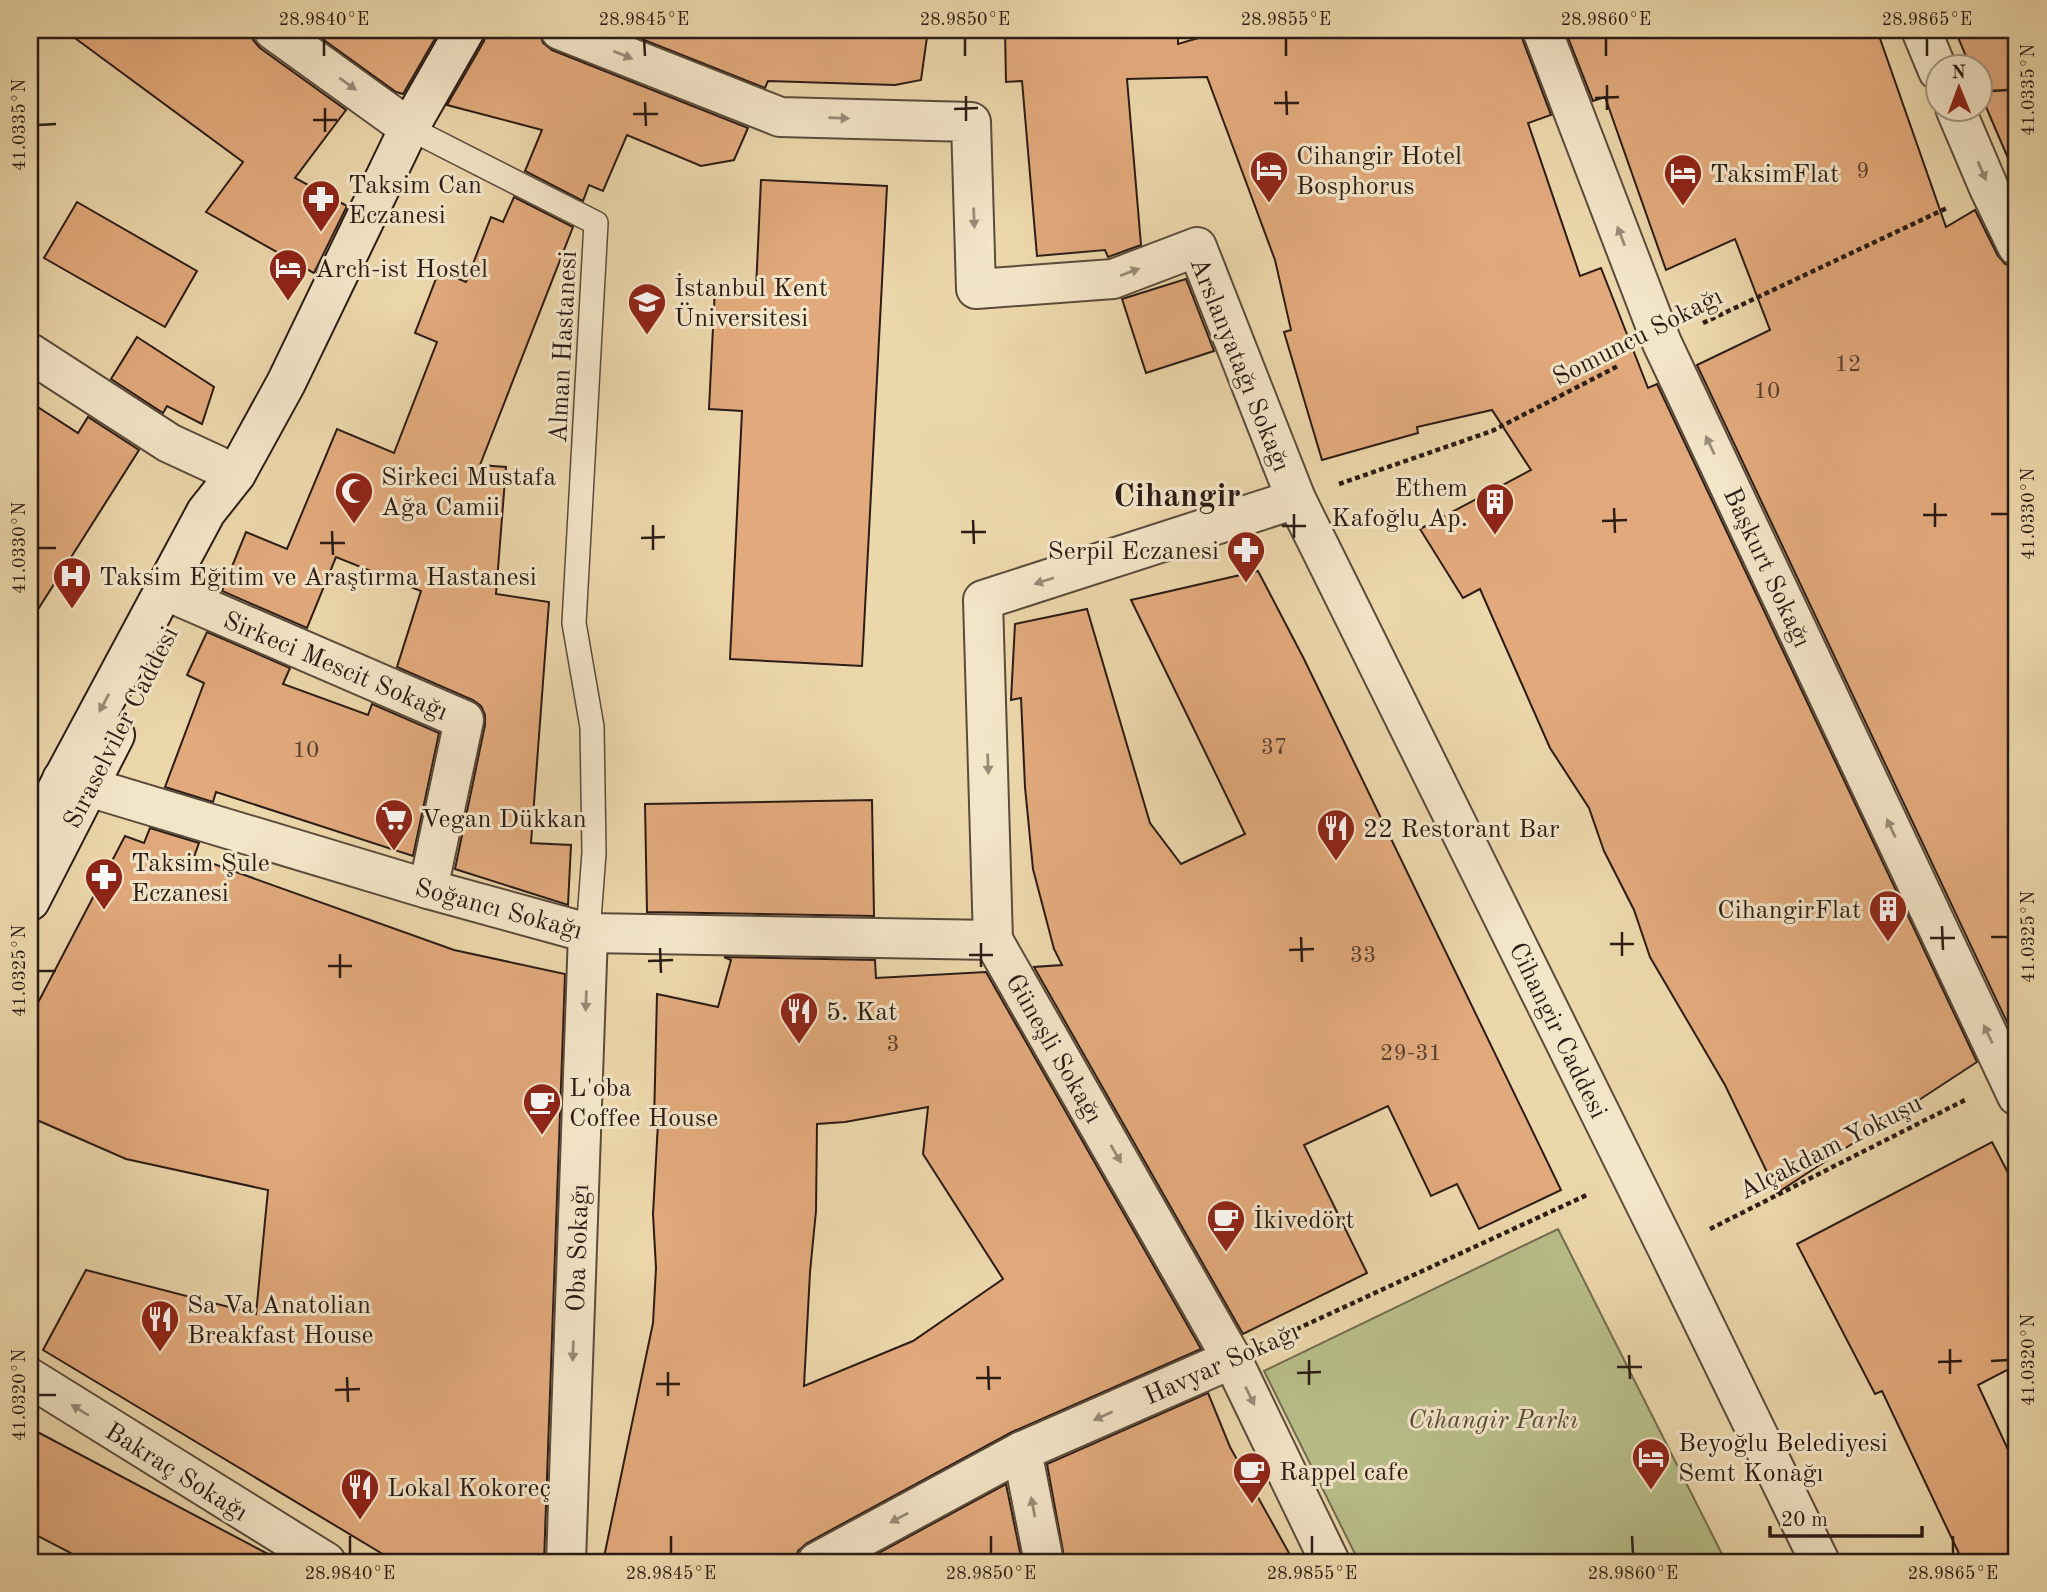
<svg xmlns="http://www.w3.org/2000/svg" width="2047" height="1592" font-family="'Old Standard TT',serif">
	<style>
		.green { fill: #b8be89; stroke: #726d50; stroke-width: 2 }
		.building { fill: #e2aa7c; stroke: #2b1c16; stroke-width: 2; fill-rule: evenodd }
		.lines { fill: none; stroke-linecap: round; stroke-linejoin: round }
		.service-casing { stroke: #5b4b3b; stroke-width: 26 }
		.minor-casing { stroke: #5b4b3b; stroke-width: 42 }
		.secondary-casing { stroke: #2b1c16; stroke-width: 42 }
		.path { stroke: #2b1c16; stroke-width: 4.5; stroke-dasharray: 5 3.5; stroke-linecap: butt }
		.service { stroke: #f3e5c8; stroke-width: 23 }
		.minor { stroke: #f3e5c8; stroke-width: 38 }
		.secondary { stroke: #f3e5c8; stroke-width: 38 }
		.oneway { fill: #998b78 }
		.ticks { fill: none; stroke: #2b1c16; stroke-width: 2.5 }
		.labels { text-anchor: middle; stroke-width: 6; stroke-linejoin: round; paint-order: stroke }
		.number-label { font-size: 23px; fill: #594030 }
		.poi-label { font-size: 26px; fill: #2b1c16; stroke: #f3e5c8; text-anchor: start }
		.street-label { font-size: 26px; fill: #2b1c16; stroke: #f3e5c8 }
		.park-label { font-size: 26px; font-style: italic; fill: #554d38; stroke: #f3e5c8 }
		.district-label { font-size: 33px; font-weight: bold; fill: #2b1c16; stroke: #f3e5c8 }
		.neatline { fill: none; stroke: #2b1c16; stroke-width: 2.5 }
		.ticks-label { font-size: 18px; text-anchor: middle; fill: #2b1c16 }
	</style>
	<rect width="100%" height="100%" fill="#ecd7ab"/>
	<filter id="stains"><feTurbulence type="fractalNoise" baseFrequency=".00286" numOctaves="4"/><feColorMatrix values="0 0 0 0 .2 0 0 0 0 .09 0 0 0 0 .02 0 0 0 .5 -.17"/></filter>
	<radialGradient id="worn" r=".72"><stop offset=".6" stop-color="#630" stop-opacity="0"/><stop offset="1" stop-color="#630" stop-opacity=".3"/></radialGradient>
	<path class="green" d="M1558,1229L1726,1562H1359L1264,1371Z"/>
	<g class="building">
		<path d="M64,30H251L253,40L260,48L346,110L295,178L347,206L314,273L206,212L243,162Z"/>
		<path d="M310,30H440L403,94L396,92Z"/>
		<path d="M487,30H539L543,43L552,50L748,128L734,160L701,166L627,135L603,191L589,185L583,201L525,171L542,130L447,105L484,41Z"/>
		<path d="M619,30H928L921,80L895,85L768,81L765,88Z"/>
		<path d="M1005,30H1178V44L1226,30H1521L1522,38L1551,115L1528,123L1580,276L1601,268L1648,388L1657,384L1977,1062L1777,1193L1725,1085L1650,957L1634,910L1604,851L1589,808L1550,748L1480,589L1463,598L1420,529L1531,470L1492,410L1417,427L1418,433L1322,460L1284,332L1291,330L1275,260L1207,77L1127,79L1141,245L1108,257L1105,250L1037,256L1022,81L1006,82Z"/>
		<path d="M1565,30H1877L1946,227L1975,210L1998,256L2005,264L2017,268V1035L2014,1037L1697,365L1770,330L1735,239L1666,270L1605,97L1593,101Z"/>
		<path d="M1955,30H2017V179L1980,93V66H1970Z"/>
		<path d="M761,180L887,186L862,666L730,659L742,411L709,409L715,287L756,289Z"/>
		<path d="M514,197L573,227L480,465L506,467L496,594L549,602L531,843L571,845L568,905L455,869L485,725V715L481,706L473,700L397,667L421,591L336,557L307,628L222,591L246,532L287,549L337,429L394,453L437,342L415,333L439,271L466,282L491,217L503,222Z"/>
		<path d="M77,202L197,271L165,327L44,258Z"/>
		<path d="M1186,279L1214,351L1146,373L1122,299Z"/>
		<path d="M137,337L214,387L202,424L167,406L163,413L111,379Z"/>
		<path d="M30,402L78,433L88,417L139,450L30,622Z"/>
		<path d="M1258,571L1304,659L1561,1190L1479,1229L1457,1184L1431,1196L1388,1106L1304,1145L1367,1273L1243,1334L1034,967L1062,965L1054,949L1033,869L1025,787L1021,698L1011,700L1015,624L1087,609L1150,823L1181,864L1245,834L1131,600Z"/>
		<path d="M207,632L290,668L283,684L368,715L372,704L439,733L413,856L216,792L213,802L165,787L204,683L187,675Z"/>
		<path d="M872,800L874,916L647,912L645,804Z"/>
		<path d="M150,828L199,843L194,857L454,950L565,974L544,1562H396L43,1350L86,1270L256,1314L268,1190L126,1159L30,1117V1018L125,836L144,843Z"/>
		<path d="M724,957L875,960L876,978L986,972L1201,1349L1012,1432L807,1543L798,1551L795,1562H603L653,1323L656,1268L653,1214L658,1123H654L657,994L718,1007L731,960ZM928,1107L923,1154L1003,1279L913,1341L804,1386L810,1272L816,1211L817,1124L845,1122Z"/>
		<path d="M1992,1142L2017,1190V1365L1978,1385L2017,1469V1562H1963L1882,1391L1875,1394L1797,1244Z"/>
		<path d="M1208,1393L1230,1447L1294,1562H1065L1047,1464Z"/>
		<path d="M30,1428L283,1562H88L30,1532Z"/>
		<path d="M1006,1484L1022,1562H862Z"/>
	</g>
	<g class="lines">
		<g class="service-casing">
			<path id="service" d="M409,128L596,223L574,623L592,727L594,853L588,933"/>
		</g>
		<g class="minor-casing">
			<g id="minor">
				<path d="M273,30L409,128"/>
				<path d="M560,30L780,117L971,122L976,289L1113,279L1197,247L1296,499L1668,1250L1820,1562"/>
				<path d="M1542,30L1662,343L2017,1096"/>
				<path d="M1921,30L1938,71"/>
				<path d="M1955,108L1989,188L2017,246"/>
				<path d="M30,353L169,443L236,474"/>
				<path d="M1296,499L983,600L993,940L1232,1359L1330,1562"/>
				<path d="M164,590L464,720L428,889"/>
				<path d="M62,779L428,889L588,933L993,940"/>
				<path d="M30,1378L326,1562"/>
				<path d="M1022,1451L1044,1562"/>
				<path d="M566,1562L588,933"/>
				<path d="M817,1562L1022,1451L1232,1359"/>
			</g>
		</g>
		<g class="secondary-casing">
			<g id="secondary">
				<path d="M30,840L206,512L236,474L286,383L409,128L465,30"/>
				<path d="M30,901L115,735"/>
			</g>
		</g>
		<g class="path">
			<path d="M1703,323L1949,207"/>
			<path d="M1339,484L1492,431L1620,365"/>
			<path d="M1710,1229L1967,1099"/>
			<path d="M1273,1340L1589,1194"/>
		</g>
		<use href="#service" class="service"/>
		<use href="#minor" class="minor"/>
		<use href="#secondary" class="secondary"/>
	</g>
	<defs><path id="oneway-solid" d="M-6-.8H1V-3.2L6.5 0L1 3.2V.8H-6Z" transform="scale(1.75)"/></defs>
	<g class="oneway">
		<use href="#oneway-solid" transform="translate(623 55) rotate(22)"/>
		<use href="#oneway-solid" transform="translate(348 84) rotate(36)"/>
		<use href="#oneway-solid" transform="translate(839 118) rotate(2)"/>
		<use href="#oneway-solid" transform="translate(1982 171) rotate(67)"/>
		<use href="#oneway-solid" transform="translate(974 218) rotate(88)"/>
		<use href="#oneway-solid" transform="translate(1621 236) rotate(-111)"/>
		<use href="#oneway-solid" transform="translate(1130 272) rotate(-21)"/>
		<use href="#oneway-solid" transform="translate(1710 445) rotate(-115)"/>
		<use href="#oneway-solid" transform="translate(1044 581) rotate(162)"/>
		<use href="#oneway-solid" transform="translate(104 703) rotate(118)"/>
		<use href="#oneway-solid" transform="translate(988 764) rotate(88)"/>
		<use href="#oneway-solid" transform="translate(1891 828) rotate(-115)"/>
		<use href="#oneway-solid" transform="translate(586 1001) rotate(92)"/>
		<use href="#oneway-solid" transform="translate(1988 1034) rotate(-115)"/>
		<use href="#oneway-solid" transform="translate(1116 1154) rotate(60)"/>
		<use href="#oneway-solid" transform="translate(573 1351) rotate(92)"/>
		<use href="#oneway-solid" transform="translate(1250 1396) rotate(64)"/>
		<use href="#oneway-solid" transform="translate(80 1410) rotate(-148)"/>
		<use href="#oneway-solid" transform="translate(1103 1416) rotate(156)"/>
		<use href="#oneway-solid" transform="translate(1033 1507) rotate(-101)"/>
		<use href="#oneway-solid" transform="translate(899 1518) rotate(152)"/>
	</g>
	<path class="ticks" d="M324,38V56M644,38L645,56M965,38V56M1286,38V56M1606,38V56M1927,38V56M1607,85V110M1286,91L1287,115M1991,91L2008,90M966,96V121M1595,98L1619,97M645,102L646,126M1274,103H1299M325,108V132M954,109L978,108M633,114H658M313,120H337M38,125L56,124M1935,503V527M1614,508L1615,533M1294,514V538M1991,514H2008M1923,515H1947M973,520L974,544M1602,521L1627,520M653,525V550M1282,526H1306M332,531L333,555M961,532H986M641,538L665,537M320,543H345M38,548H56M1942,926L1943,950M1622,932V956M1301,937L1302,962M1991,937H2008M1930,938H1955M981,943V967M1610,944H1634M660,948L661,973M1289,950L1314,949M340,954V978M969,955H993M648,961L673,960M328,966H352M38,971H56M1950,1349V1374M1629,1355L1630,1379M1309,1360V1385M1991,1361L2008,1360M1938,1362L1962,1361M988,1366L989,1390M1617,1367H1642M668,1372V1396M1297,1373L1321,1372M347,1377L348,1402M976,1378H1001M656,1384H680M335,1390L360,1389M38,1395H56M350,1536V1554M671,1536V1554M991,1536V1554M1312,1536V1554M1632,1536L1633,1554M1953,1536V1554"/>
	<defs>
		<g id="hotel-pin" transform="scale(2.0125)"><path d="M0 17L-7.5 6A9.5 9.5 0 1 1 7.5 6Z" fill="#8f2418" stroke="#f3e5c8"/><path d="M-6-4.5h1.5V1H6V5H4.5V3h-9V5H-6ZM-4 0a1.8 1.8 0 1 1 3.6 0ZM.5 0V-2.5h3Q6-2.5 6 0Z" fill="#fff"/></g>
		<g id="pharmacy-pin" transform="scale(2.0125)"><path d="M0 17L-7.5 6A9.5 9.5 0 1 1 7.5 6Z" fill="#8f2418" stroke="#f3e5c8"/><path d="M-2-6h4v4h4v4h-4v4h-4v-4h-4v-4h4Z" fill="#fff"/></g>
		<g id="university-pin" transform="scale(2.0125)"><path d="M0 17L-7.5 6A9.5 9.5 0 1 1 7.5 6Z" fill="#8f2418" stroke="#f3e5c8"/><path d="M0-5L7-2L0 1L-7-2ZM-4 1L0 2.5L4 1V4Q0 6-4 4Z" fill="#fff"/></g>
		<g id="mosque-pin" transform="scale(2.0125)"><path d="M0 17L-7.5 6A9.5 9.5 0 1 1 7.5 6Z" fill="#8f2418" stroke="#f3e5c8"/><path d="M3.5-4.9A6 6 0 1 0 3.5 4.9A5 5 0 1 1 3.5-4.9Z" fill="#fff"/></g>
		<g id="building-pin" transform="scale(2.0125)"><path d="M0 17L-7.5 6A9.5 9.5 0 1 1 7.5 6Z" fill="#8f2418" stroke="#f3e5c8"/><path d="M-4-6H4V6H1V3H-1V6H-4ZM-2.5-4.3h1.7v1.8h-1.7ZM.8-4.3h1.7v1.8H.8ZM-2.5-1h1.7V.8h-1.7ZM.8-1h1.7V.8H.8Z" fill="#fff"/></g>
		<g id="hospital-pin" transform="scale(2.0125)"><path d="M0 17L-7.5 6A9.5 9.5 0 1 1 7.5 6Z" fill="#8f2418" stroke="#f3e5c8"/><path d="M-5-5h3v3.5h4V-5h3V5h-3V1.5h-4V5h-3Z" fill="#fff"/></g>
		<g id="supermarket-pin" transform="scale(2.0125)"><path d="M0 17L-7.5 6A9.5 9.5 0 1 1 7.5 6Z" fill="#8f2418" stroke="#f3e5c8"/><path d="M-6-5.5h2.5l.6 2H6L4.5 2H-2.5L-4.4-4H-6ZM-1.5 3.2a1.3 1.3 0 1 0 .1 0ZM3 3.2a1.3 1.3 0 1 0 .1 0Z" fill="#fff"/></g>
		<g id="restaurant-pin" transform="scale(2.0125)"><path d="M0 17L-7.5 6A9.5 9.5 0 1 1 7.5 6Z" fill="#8f2418" stroke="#f3e5c8"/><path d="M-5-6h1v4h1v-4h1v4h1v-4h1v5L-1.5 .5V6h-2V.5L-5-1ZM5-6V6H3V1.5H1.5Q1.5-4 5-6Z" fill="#fff"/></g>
		<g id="cafe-pin" transform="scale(2.0125)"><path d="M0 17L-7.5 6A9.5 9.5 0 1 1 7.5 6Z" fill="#8f2418" stroke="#f3e5c8"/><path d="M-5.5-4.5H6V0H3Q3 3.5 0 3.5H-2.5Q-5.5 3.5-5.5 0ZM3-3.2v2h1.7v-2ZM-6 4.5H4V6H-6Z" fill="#fff"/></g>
	</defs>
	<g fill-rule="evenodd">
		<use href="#hotel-pin" x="1269" y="170"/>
		<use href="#hotel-pin" x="1683" y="173"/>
		<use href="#pharmacy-pin" x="321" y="199"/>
		<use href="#hotel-pin" x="288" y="268"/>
		<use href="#university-pin" x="647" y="302"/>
		<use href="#mosque-pin" x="354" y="491"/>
		<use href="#building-pin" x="1495" y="502"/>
		<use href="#pharmacy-pin" x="1246" y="550"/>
		<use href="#hospital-pin" x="72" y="576"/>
		<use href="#supermarket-pin" x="394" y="818"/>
		<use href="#restaurant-pin" x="1336" y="828"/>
		<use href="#pharmacy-pin" x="104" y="877"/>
		<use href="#building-pin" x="1888" y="909"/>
		<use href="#restaurant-pin" x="799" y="1011"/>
		<use href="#cafe-pin" x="542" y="1102"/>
		<use href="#cafe-pin" x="1226" y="1219"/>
		<use href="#restaurant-pin" x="160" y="1319"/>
		<use href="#hotel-pin" x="1651" y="1457"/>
		<use href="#cafe-pin" x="1252" y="1471"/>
		<use href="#restaurant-pin" x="360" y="1487"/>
	</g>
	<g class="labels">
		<g class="number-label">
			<text x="1863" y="178">9</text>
			<text x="1848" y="371">12</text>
			<text x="1767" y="398">10</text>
			<text x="1274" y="754">37</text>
			<text x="306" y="757">10</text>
			<text x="1363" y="962">33</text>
			<text x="893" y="1051">3</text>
			<text x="1411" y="1060">29-31</text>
		</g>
		<g class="poi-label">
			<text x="1296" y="164">Cihangir Hotel<tspan x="1296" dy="30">Bosphorus</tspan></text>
			<text x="1710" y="182">TaksimFlat</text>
			<text x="348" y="193">Taksim Can<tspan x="348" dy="30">Eczanesi</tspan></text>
			<text x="315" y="277">Arch-ist Hostel</text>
			<text x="674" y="296">İstanbul Kent<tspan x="674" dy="30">Üniversitesi</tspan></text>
			<text x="381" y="485">Sirkeci Mustafa<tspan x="381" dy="30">Ağa Camii</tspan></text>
			<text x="1468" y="496" text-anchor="end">Ethem<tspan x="1468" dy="30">Kafoğlu Ap.</tspan></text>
			<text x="1219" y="559" text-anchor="end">Serpil Eczanesi</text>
			<text x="99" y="585">Taksim Eğitim ve Araştırma Hastanesi</text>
			<text x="421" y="827">Vegan Dükkan</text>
			<text x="1363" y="837">22 Restorant Bar</text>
			<text x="131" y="871">Taksim Şule<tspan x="131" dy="30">Eczanesi</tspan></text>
			<text x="1861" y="918" text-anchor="end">CihangirFlat</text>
			<text x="826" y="1020">5. Kat</text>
			<text x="569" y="1096">L'oba<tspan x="569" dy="30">Coffee House</tspan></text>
			<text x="1253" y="1228">İkivedört</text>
			<text x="187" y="1313">Sa Va Anatolian<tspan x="187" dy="30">Breakfast House</tspan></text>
			<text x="1678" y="1451">Beyoğlu Belediyesi<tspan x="1678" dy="30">Semt Konağı</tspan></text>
			<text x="1279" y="1480">Rappel cafe</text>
			<text x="387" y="1496">Lokal Kokoreç</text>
		</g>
		<g class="street-label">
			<text transform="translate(1637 336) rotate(-27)" y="9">Somuncu Sokağı</text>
			<text transform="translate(562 347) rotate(-87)" y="9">Alman Hastanesi</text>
			<text transform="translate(1241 364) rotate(68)" y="9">Arslanyatağı Sokağı</text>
			<text transform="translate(1768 567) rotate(65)" y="9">Başkurt Sokağı</text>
			<text transform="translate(336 665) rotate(23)" y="9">Sirkeci Mescit Sokağı</text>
			<text transform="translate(120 727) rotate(-63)" y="9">Sıraselviler Caddesi</text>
			<text transform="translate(499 908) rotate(15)" y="9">Soğancı Sokağı</text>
			<text transform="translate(1559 1030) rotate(64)" y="9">Cihangir Caddesi</text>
			<text transform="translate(1055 1048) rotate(60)" y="9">Güneşli Sokağı</text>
			<text transform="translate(1830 1146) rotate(-27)" y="9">Alçakdam Yokuşu</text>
			<text transform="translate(577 1248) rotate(-88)" y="9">Oba Sokağı</text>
			<text transform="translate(1221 1363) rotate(-24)" y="9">Havyar Sokağı</text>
			<text transform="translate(177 1471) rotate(32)" y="9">Bakraç Sokağı</text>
		</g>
		<g class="park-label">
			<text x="1493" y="1428">Cihangir Parkı</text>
		</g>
		<g class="district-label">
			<text x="1177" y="506">Cihangir</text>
		</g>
	</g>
	<rect width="2047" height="1592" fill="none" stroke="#ecd7ab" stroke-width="77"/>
	<g transform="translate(1959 88) rotate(359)"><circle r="33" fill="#f3e5c8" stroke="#a39581" stroke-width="2"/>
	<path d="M0-5L12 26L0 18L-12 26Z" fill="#8f2418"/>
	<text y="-10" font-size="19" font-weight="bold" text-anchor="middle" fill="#2b1c16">N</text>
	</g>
	<path d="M1770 1526v10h152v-10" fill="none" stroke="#2b1c16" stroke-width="3.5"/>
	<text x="1781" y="1526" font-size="21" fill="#2b1c16" stroke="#f3e5c8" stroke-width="5" paint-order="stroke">20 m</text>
	<rect x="38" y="38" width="1970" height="1516" class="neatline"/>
	<g class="ticks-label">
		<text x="324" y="25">28.9840°E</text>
		<text x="644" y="25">28.9845°E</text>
		<text x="965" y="25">28.9850°E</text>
		<text x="1286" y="25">28.9855°E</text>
		<text x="1606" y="25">28.9860°E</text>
		<text x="1927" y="25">28.9865°E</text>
		<text transform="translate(2028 90) rotate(-90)" y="6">41.0335°N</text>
		<text transform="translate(19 125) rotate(-90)" y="6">41.0335°N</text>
		<text transform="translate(2028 514) rotate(-90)" y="6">41.0330°N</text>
		<text transform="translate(19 548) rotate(-90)" y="6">41.0330°N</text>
		<text transform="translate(2028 937) rotate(-90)" y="6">41.0325°N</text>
		<text transform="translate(19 971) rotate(-90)" y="6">41.0325°N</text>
		<text transform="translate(2028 1360) rotate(-90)" y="6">41.0320°N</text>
		<text transform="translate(19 1395) rotate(-90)" y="6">41.0320°N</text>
		<text x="350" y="1579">28.9840°E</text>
		<text x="671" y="1579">28.9845°E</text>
		<text x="991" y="1579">28.9850°E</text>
		<text x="1312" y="1579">28.9855°E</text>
		<text x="1633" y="1579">28.9860°E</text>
		<text x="1953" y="1579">28.9865°E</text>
	</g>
	<rect width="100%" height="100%" filter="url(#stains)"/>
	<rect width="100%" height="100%" fill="url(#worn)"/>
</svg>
